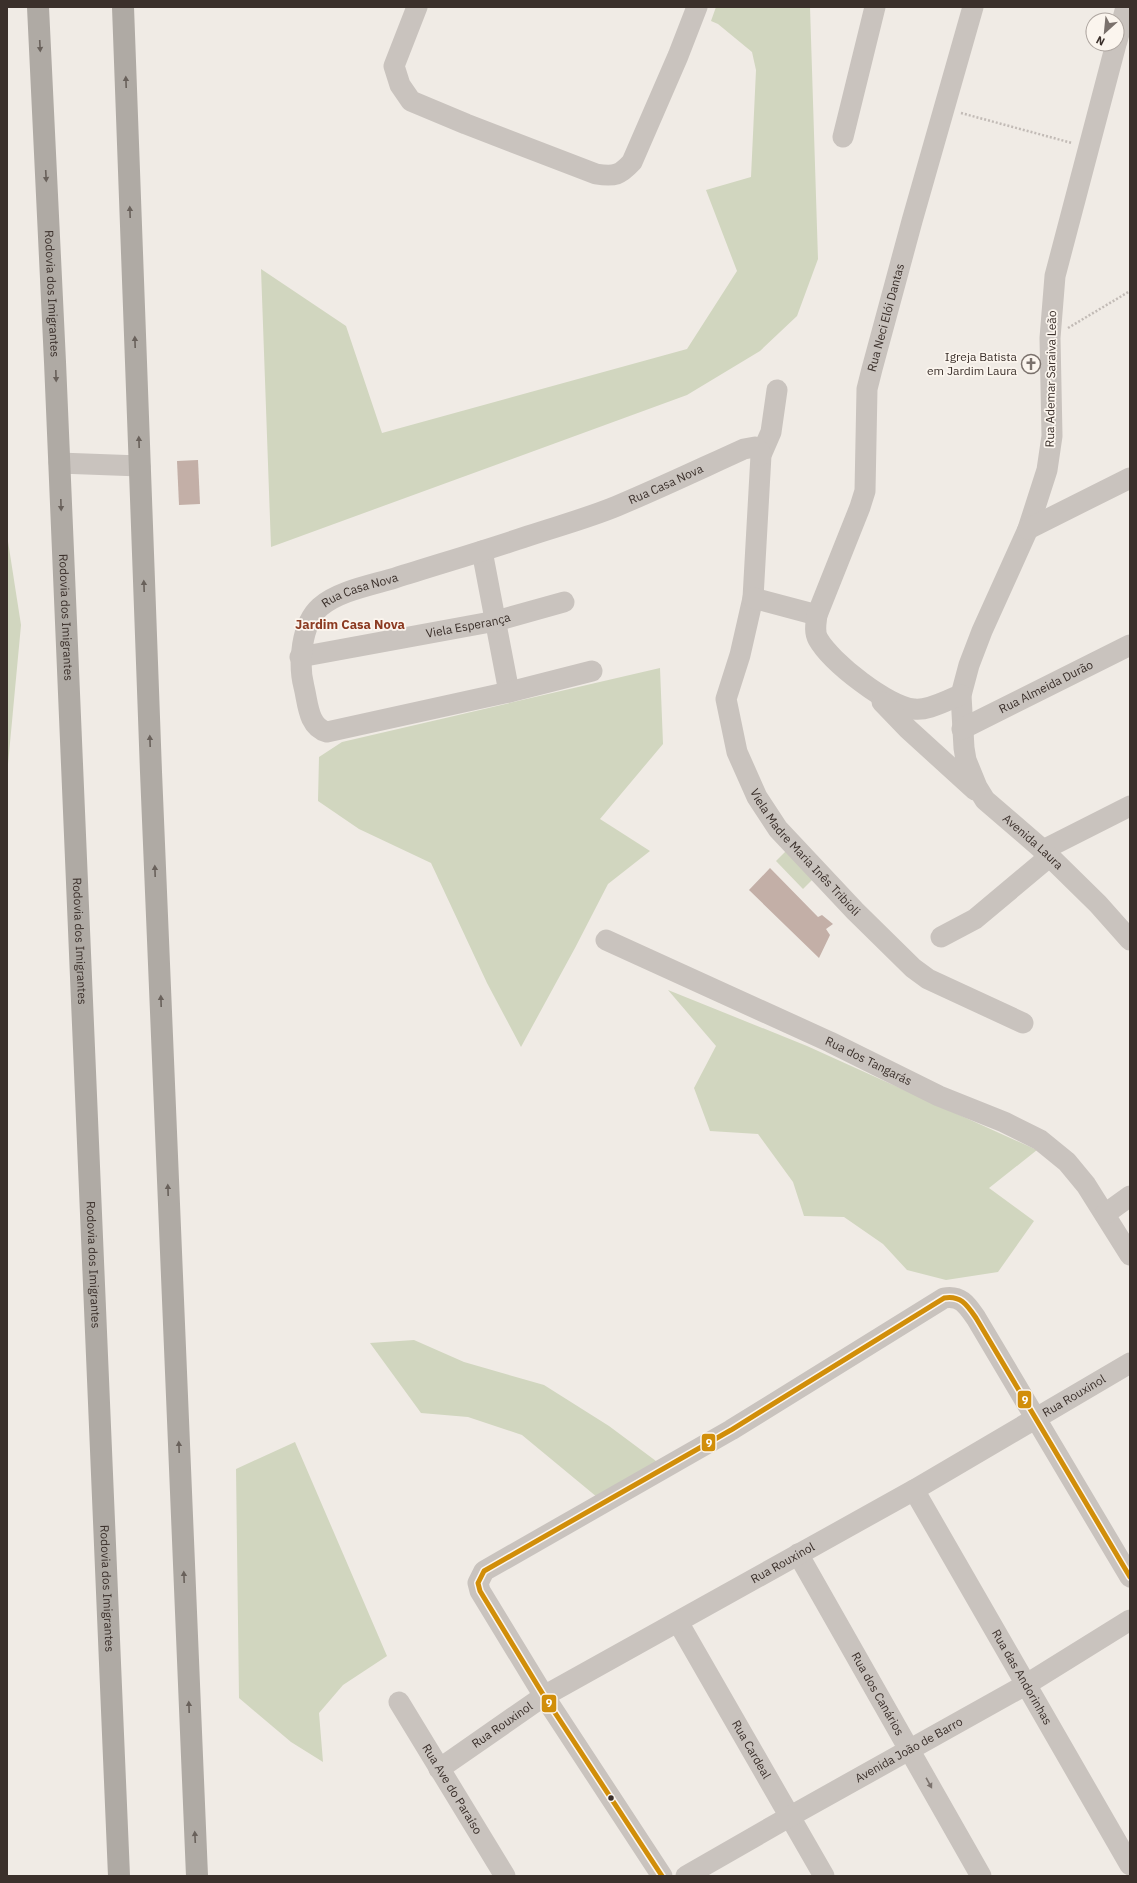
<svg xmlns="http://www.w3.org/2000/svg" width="1137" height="1883" font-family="'IBM Plex Sans',sans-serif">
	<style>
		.green { fill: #d1d6bf }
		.building { fill: #c3afa7 }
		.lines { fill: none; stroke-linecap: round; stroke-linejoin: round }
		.path { stroke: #c2bbb6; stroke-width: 2.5; stroke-dasharray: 2 2; stroke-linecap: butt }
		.minor { stroke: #c9c3be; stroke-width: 21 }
		.highway { stroke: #afaaa4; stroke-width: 22 }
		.bus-1-casing { stroke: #fbf5ee; stroke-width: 8 }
		.bus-1 { stroke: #d18e09; stroke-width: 5 }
		.oneway { fill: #69615b }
		.oneway2 { fill: #7b726d }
		.bus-dot { fill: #3b302b; stroke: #fbf5ee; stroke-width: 1.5 }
		.labels { text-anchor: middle; stroke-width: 3.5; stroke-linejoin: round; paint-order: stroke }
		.street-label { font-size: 12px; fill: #3b302b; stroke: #fbf5ee }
		.poi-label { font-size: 12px; fill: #3b302b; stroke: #fbf5ee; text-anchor: end }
		.neighbourhood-label { font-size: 13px; font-weight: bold; fill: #8c3b22; stroke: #fbf5ee }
		.line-badge { stroke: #fbf5ee; stroke-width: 1.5 }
		.badge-label { font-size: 11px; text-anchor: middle; font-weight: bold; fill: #fff }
	</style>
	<rect width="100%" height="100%" fill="#f0ebe5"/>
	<g class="green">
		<path d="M716,7H810L818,259L797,316L760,351L687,395L271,547L261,269L346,326L382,433L687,349L737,271L706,190L751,177L756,70L752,52L718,24L711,21Z"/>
		<path d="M7,535L21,625L7,775Z"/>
		<path d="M660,668L663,744L600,819L650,851L608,884L575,948L521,1047L487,983L431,863L359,829L318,801L319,757L342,742Z"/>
		<path d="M788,849L816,876L803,889L776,861Z"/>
		<path d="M668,990L807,1046L1037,1150L989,1188L1034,1221L998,1272L946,1280L907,1270L883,1244L844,1217L804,1216L793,1182L758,1134L710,1131L694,1088L716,1046Z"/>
		<path d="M414,1340L464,1362L544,1385L609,1426L660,1464L603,1502L522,1435L468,1417L421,1413L370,1343Z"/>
		<path d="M295,1442L387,1656L343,1685L319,1713L323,1762L291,1742L239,1698L236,1469Z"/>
	</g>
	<g class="building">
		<path d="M198,460L200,504L179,505L177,461Z"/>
		<path d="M770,868L818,917L822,915L833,924L826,929L830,935L819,958L749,890Z"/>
	</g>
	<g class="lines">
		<g class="path">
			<path d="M961,113L1072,143"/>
			<path d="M1068,328L1130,291"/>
		</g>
		<g class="minor">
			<path d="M417,7L394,66L400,85L411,101L466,124L596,174C615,177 620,175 632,162L678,56L697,7"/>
			<path d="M1117,41L1126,7"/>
			<path id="s1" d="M1116,44L1055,276L1050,338L1052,436L1047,470L1028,529L982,631L969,665L961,695L964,748L966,760L977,787L985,800L1043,850L1098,904L1130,940"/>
			<path d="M843,137L875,7"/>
			<path id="s2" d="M777,390L771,432L761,455L753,598L740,655L726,699L737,752L757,797L778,829L855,911L913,968L928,979L1023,1023"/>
			<path d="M59,463L140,466"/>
			<path d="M1028,529L1130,478"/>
			<path d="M482,551L509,692"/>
			<path d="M753,598L817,615"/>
			<path id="s3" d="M300,657L496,621L564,602"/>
			<path id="s4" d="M592,671L509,692L327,732C308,727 308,703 304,687C298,664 301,624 320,607C338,591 372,585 395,578C439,564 484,551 528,536C558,526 588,518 617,506C660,488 702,468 744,449L755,447L759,450L761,455"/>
			<path id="s5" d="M961,695C946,700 929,711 914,709C888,707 831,662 818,639C814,632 816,623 817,615L860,507L865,491L867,389L872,369L912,221L973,7"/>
			<path d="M882,702L908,729L975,790"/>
			<path id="s6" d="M962,729L1130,645"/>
			<path d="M1043,850L1130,806"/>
			<path d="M941,937L975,919L1049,857"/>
			<path id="s7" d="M606,940L830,1042L939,1096L1004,1122L1040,1140L1067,1162L1086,1185L1130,1255"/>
			<path d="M1105,1214L1130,1196"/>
			<path id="s8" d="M914,1490L1130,1865"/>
			<path id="s9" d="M798,1554L981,1876"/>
			<path id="s10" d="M678,1622L824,1876"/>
			<path id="s11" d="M399,1702L505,1876"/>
			<path id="s12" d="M439,1769L544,1696L914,1490L1130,1363"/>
			<path d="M662,1876L544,1696L480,1591L478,1583L484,1571L731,1430L944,1298C961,1295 967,1305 976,1318L1130,1577"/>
			<path id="s13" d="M686,1876L789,1817L1027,1684L1130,1620"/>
		</g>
		<g class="highway">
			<path id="s14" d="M38,7L55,362L119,1876"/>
			<path d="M123,7L151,772L197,1876"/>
		</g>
		<g class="bus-1-casing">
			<path id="bus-1" d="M662,1876L544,1696L480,1591L478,1583L484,1571L731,1430L944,1298C961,1295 967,1305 976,1318L1130,1577"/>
		</g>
		<use href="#bus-1" class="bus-1"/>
	</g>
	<defs><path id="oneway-solid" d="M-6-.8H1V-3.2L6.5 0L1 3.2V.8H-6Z"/></defs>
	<g class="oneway">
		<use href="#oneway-solid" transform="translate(40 46) rotate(87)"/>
		<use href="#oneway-solid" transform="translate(126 82) rotate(-92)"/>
		<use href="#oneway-solid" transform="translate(46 176) rotate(87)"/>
		<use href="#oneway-solid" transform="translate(130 212) rotate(-92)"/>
		<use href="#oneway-solid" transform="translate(135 342) rotate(-92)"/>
		<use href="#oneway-solid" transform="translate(56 376) rotate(88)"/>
		<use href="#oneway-solid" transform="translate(139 442) rotate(-92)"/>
		<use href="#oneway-solid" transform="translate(61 505) rotate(88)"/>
		<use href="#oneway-solid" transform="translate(144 586) rotate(-92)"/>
		<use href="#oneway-solid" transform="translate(150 741) rotate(-92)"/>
		<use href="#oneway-solid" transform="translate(155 871) rotate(-92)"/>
		<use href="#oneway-solid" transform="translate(161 1001) rotate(-92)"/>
		<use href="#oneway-solid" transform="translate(168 1190) rotate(-92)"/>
		<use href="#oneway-solid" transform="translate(179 1447) rotate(-92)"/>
		<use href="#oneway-solid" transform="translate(184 1577) rotate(-92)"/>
		<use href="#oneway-solid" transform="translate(189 1707) rotate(-92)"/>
		<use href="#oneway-solid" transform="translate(195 1837) rotate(-93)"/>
	</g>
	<use class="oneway2" href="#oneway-solid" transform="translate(929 1783) rotate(61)"/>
	<defs>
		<g id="church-ring" transform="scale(1)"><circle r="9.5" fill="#fbf5ee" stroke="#7a716c" stroke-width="1.5"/><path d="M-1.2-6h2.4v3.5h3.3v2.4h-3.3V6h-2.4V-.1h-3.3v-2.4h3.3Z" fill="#7a716c"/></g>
	</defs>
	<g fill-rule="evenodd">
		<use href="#church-ring" x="1031" y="364"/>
	</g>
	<circle class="bus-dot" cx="611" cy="1798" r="3.5"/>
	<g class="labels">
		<g class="street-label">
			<text dy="4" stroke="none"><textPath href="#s14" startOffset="287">Rodovia dos Imigrantes</textPath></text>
			<text dy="4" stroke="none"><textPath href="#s5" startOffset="504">Rua Neci Elói Dantas</textPath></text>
			<text transform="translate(1051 379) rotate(-89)" y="4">Rua Ademar Saraiva Leão</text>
			<text dy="4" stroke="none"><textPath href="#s4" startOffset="778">Rua Casa Nova</textPath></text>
			<text dy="4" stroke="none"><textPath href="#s4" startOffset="454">Rua Casa Nova</textPath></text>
			<text dy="4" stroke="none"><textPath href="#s14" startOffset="611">Rodovia dos Imigrantes</textPath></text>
			<text dy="4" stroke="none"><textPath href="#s3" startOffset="171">Viela Esperança</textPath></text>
			<text dy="4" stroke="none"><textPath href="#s6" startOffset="94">Rua Almeida Durão</textPath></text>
			<text dy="4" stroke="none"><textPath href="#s1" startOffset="849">Avenida Laura</textPath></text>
			<text dy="4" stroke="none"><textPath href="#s2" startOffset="492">Viela Madre Maria Inês Tribioli</textPath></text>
			<text dy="4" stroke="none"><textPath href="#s14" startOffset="935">Rodovia dos Imigrantes</textPath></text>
			<text dy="4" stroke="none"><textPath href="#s7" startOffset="289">Rua dos Tangarás</textPath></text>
			<text dy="4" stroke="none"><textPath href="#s14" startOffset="1259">Rodovia dos Imigrantes</textPath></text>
			<text dy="4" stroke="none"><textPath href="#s12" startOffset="737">Rua Rouxinol</textPath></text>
			<text dy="4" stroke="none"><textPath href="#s12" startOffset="401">Rua Rouxinol</textPath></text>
			<text dy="4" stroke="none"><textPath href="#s14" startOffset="1583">Rodovia dos Imigrantes</textPath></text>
			<text dy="4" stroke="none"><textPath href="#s8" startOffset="216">Rua das Andorinhas</textPath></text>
			<text dy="4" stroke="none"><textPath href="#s9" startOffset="161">Rua dos Canários</textPath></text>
			<text dy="4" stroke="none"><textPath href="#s12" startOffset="77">Rua Rouxinol</textPath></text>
			<text dy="4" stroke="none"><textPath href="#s10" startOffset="147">Rua Cardeal</textPath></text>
			<text dy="4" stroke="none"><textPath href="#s13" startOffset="256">Avenida João de Barro</textPath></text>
			<text dy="4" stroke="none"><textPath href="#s11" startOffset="102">Rua Ave do Paraíso</textPath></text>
		</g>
		<g class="poi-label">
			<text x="1017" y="361">Igreja Batista<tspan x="1017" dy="14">em Jardim Laura</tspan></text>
		</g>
		<g class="neighbourhood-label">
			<text x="350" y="629">Jardim Casa Nova</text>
		</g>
	</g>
	<g class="line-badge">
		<rect x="1017" y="1390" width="15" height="19" rx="4" fill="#d18e09"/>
		<rect x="701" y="1433" width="15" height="19" rx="4" fill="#d18e09"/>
		<rect x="541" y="1694" width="16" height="19" rx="4" fill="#d18e09"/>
	</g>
	<g class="badge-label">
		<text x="1025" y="1404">9</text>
		<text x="709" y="1447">9</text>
		<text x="549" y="1707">9</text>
	</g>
	<rect width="1137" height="1883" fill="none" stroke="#3b302b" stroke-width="16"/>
	<g transform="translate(1105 32) rotate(207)"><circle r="19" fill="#fbf5ee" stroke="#aea6a0"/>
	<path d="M0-3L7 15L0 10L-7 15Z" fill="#7a716c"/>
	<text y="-6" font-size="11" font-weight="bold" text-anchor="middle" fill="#3b302b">N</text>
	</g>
</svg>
